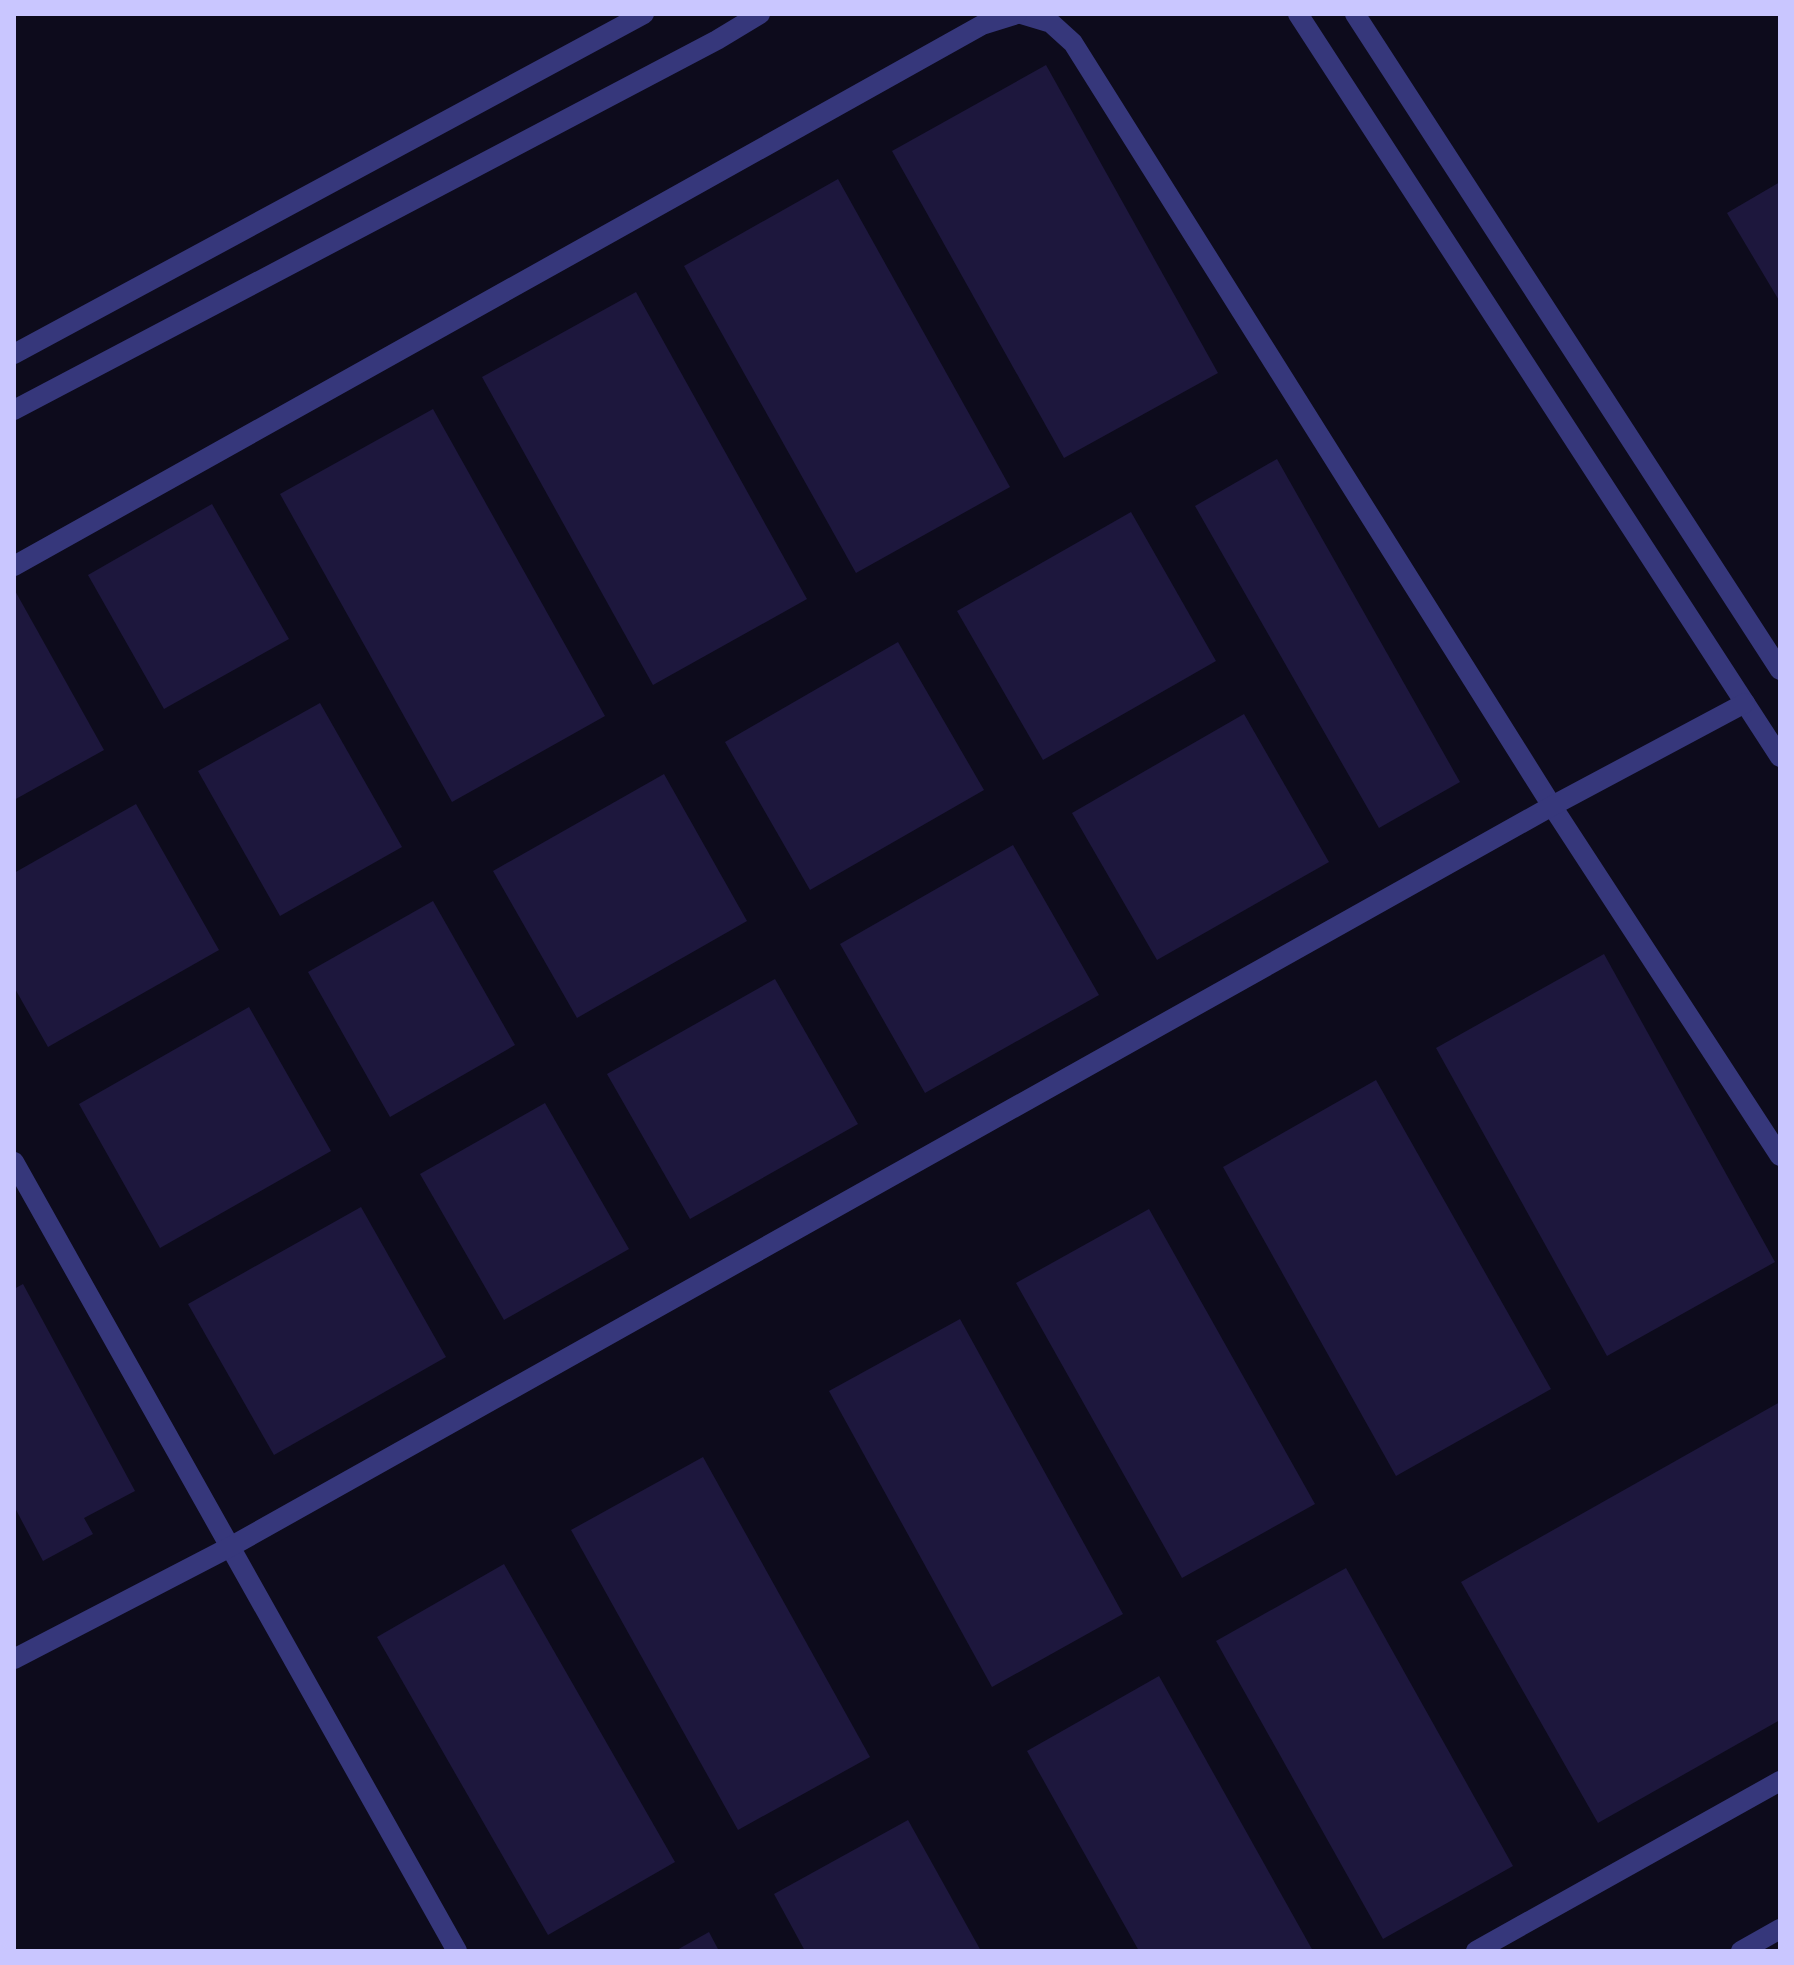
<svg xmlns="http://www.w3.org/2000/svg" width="1794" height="1965" font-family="'Public Sans',sans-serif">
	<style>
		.building { fill: #1d173d }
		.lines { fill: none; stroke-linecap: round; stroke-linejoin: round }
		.minor { stroke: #36377b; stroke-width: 20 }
	</style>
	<rect width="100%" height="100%" fill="#0d0b1c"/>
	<g class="building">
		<path d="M1046,65L1218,373L1064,458L892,151Z"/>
		<path d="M838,179L1010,487L856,573L684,266Z"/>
		<path d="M1780,182V302L1727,213Z"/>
		<path d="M636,292L807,599L653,685L482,377Z"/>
		<path d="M433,409L605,716L452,802L280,494Z"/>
		<path d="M1277,459L1460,782L1379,828L1195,506Z"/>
		<path d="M212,504L289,639L164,709L88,575Z"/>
		<path d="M1131,512L1216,661L1043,760L957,611Z"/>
		<path d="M14,589L104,750L14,800Z"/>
		<path d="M898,642L984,790L810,890L725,742Z"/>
		<path d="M320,703L402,847L280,916L198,771Z"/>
		<path d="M1244,714L1329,862L1157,960L1072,813Z"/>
		<path d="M664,774L747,921L577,1018L493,871Z"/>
		<path d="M136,804L219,950L48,1047L14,987V873Z"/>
		<path d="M1013,845L1099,995L925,1093L840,944Z"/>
		<path d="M433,901L515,1045L390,1117L308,972Z"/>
		<path d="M1604,954L1775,1262L1607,1356L1436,1048Z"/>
		<path d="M775,979L858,1124L690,1219L607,1074Z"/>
		<path d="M249,1007L331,1151L160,1248L79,1104Z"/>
		<path d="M1376,1080L1551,1389L1396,1476L1223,1167Z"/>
		<path d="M545,1103L629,1249L504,1320L420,1174Z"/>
		<path d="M361,1207L446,1357L274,1455L188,1304Z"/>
		<path d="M1149,1209L1315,1504L1182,1578L1016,1283Z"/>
		<path d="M23,1284L135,1491L84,1518L93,1534L43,1561L14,1506V1289Z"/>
		<path d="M960,1319L1123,1614L992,1687L829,1391Z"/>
		<path d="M1780,1402V1720L1598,1823L1461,1582Z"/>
		<path d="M703,1457L870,1757L738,1830L571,1530Z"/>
		<path d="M504,1564L675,1862L548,1935L377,1637Z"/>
		<path d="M1346,1568L1513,1866L1383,1939L1216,1641Z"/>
		<path d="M1159,1676L1313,1951H1139L1027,1751Z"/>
		<path d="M908,1820L981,1951H805L774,1894Z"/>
		<path d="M709,1932L719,1951H675Z"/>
	</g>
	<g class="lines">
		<g class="minor">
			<path d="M1021,14L1051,23L1073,43L1552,806L1780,1156"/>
			<path d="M1298,14L1780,757"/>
			<path d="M1355,14L1780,670"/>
			<path d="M14,354L644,14"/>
			<path d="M14,410L717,40L760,14"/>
			<path d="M14,566L982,25L1017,14"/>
			<path d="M14,1162L457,1951"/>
			<path d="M14,1659L230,1547L1552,806L1745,703"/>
			<path d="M1476,1951L1780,1781"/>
			<path d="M1741,1951L1780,1929"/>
		</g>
	</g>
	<rect width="1794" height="1965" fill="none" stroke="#c9c6ff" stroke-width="32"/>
</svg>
